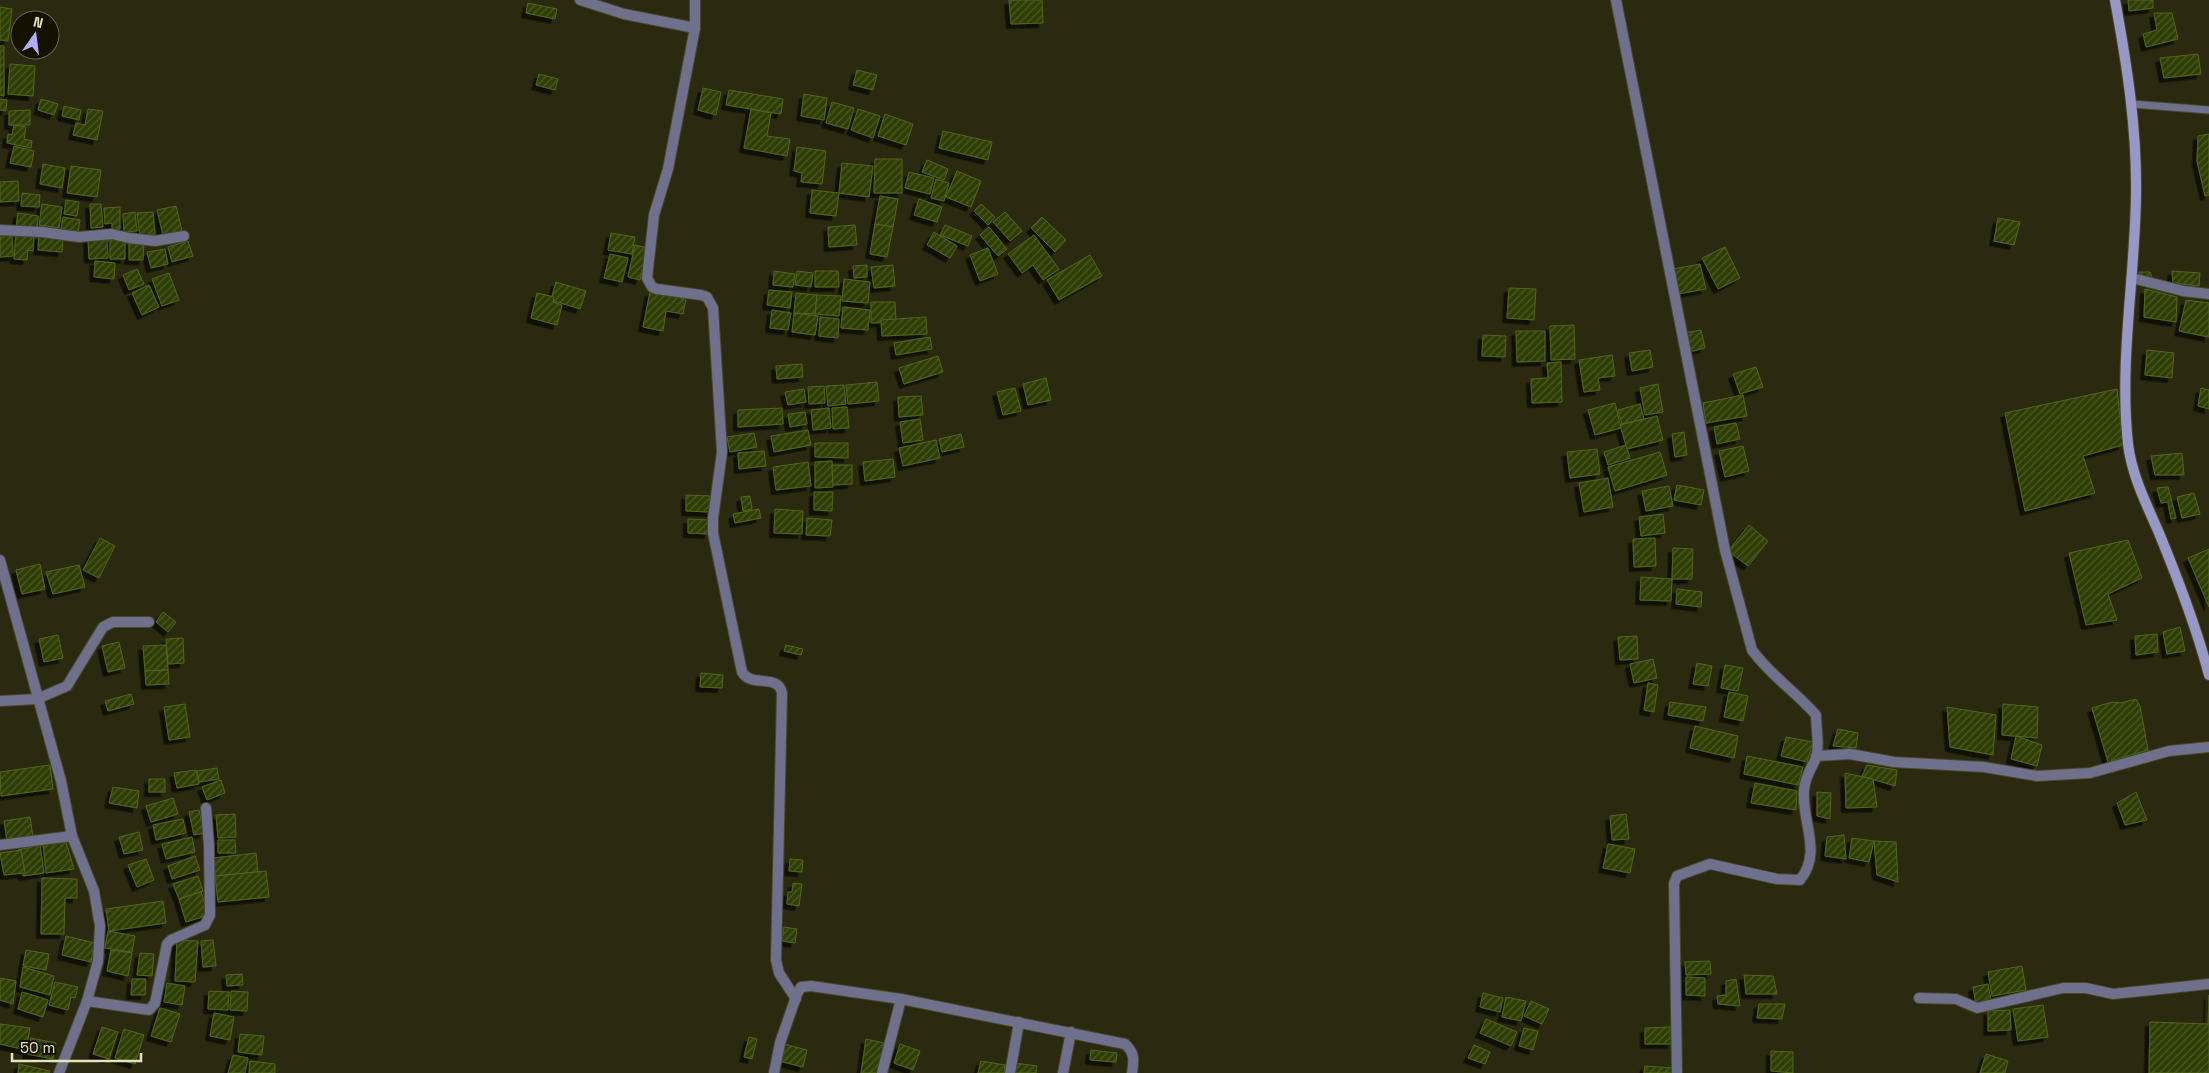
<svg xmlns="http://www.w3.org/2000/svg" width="2209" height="1073" font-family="'Space Grotesk',sans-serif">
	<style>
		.building { fill: url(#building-hatch); stroke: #51671b; filter: url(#shadow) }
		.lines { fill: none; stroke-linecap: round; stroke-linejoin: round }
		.lane-casing { stroke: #49472b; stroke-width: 9 }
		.street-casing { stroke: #49472b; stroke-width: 12 }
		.secondary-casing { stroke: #49472b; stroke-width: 12 }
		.lane { stroke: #6f708c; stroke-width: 7 }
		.street { stroke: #6f708c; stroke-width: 10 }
		.secondary { stroke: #9898c6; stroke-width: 10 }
	</style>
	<defs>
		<pattern id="building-hatch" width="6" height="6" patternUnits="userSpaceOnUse" patternTransform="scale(1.25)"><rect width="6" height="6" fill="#2e3e06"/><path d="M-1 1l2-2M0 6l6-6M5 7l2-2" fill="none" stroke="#4c5a28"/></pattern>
		<filter id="shadow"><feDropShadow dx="-4.5" dy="4.5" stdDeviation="0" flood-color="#0009"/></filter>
	</defs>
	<rect width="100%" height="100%" fill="#2b290f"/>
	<g class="building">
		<path d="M1009,0H1042L1043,23L1011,24Z"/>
		<path d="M2128,0H2153V8L2129,11Z"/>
		<path d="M528,3L557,9L555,19L526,13Z"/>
		<path d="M0,7L12,9L8,41L0,40Z"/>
		<path d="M2154,13H2172L2178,39L2146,47L2143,34L2157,30Z"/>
		<path d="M0,46H4V96L0,95Z"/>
		<path d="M2198,54L2201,74L2164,78L2160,58Z"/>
		<path d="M10,64L35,66L33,96L8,94Z"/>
		<path d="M857,70L877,75L873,90L853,85Z"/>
		<path d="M539,74L558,79L555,90L536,85Z"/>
		<path d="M703,88L721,92L716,115L698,110Z"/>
		<path d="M729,90L783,99L781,114L726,105Z"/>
		<path d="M804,94L827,98L824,120L801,116Z"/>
		<path d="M0,99L7,100L6,111L0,110Z"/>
		<path d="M41,99L58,104L54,115L38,110Z"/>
		<path d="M832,102L854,108L848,129L826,123Z"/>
		<path d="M64,106L81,110L79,120L62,116Z"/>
		<path d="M88,109L103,111L97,140L73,135L76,123L85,125Z"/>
		<path d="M751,109L771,113L767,136L790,139L787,156L744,148Z"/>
		<path d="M858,109L880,116L873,138L851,130Z"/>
		<path d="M30,110V125H9V111Z"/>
		<path d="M885,114L913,124L906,145L878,136Z"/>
		<path d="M14,125L26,127L24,139L32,141L31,148L7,143L8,134L12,135Z"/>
		<path d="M943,131L992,142L988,160L939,148Z"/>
		<path d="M2209,134V195L2205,196L2197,161L2198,136Z"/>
		<path d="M14,146L34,151L31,167L10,163Z"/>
		<path d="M797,147L826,151L822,184L801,182L802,173L794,171Z"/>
		<path d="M875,159H902V193H874Z"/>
		<path d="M927,160L948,169L944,180L922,172Z"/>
		<path d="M842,163L873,166L869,197L839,193Z"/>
		<path d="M43,164L65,168L62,188L40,184Z"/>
		<path d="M71,166L101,170L97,197L67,193Z"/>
		<path d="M957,171L981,181L971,207L946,197Z"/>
		<path d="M909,172L934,178L930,194L905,188Z"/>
		<path d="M936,179L949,183L944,201L931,198Z"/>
		<path d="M18,181L19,201L0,202V182Z"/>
		<path d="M812,190L839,193L836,216L810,213Z"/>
		<path d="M22,193L40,195L39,207L21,206Z"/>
		<path d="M880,196L898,199L893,227L875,224Z"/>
		<path d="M919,199L942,207L937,222L914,215Z"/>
		<path d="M66,200L79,202L77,216L64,214Z"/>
		<path d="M42,204L62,207L59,228L39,225Z"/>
		<path d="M90,204H101L103,227L91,228Z"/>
		<path d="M981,204L995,217L988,225L974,211Z"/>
		<path d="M176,206L182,231L163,235L157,210Z"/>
		<path d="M120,207V229L112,230V223L105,224L104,208Z"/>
		<path d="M135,212L137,231L124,232L123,214Z"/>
		<path d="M153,212L155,234L140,236L137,213Z"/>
		<path d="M1005,212L1022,231L1010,241L993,222Z"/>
		<path d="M18,213L38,216L37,229L16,227Z"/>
		<path d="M63,217L80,220L78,234L61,230Z"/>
		<path d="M1042,217L1066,240L1055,252L1031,228Z"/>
		<path d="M1998,218L2020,222L2014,245L1994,241Z"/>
		<path d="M875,224L893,227L887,257L870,254Z"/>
		<path d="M855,225L857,245L829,247L828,227Z"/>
		<path d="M945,225L972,236L968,246L940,235Z"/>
		<path d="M989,227L1007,249L998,256L980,235Z"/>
		<path d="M12,232L13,256L0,257V233Z"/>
		<path d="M934,232L957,246L950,258L927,245Z"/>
		<path d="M16,233L34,235L33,251L28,250L27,260L14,259Z"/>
		<path d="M611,233L635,237L632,254L608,250Z"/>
		<path d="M39,235L63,236L62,252L38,250Z"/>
		<path d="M1034,235L1059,269L1043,280L1033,265L1022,273L1008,254Z"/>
		<path d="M107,237L108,258L89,259L88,238Z"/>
		<path d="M110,238L125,239V259H110Z"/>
		<path d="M129,241L144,242L143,260H129Z"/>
		<path d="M188,241L193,256L172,262L168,247Z"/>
		<path d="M635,245L647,248L640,280L628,277Z"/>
		<path d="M1725,247L1740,278L1718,289L1702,258Z"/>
		<path d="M988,248L998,274L980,281L970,255Z"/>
		<path d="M165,249L168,264L151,268L147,252Z"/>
		<path d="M610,254L628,258L622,282L604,278Z"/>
		<path d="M1090,255L1102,276L1059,300L1047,280Z"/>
		<path d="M95,261L115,263L114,279L94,277Z"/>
		<path d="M1700,264L1706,289L1678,294L1673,269Z"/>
		<path d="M867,265V277L854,278L853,266Z"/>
		<path d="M893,265L895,286L874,288L871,267Z"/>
		<path d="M137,269L144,284L129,290L123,275Z"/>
		<path d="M774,271L795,274L793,287L773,285Z"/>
		<path d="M797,271L813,273L811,287L795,285Z"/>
		<path d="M815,271H838L839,287H815Z"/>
		<path d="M2172,271L2200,273L2199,286L2173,283Z"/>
		<path d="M2139,272H2150L2153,280L2142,278Z"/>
		<path d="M169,273L179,300L162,306L152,279Z"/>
		<path d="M844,279L870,282L868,303L842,301Z"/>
		<path d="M556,282L586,291L580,309L551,300Z"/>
		<path d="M149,285L159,307L142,315L132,293Z"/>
		<path d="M1509,288L1536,289L1534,320L1507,318Z"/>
		<path d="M2145,289L2177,297L2176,322L2144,317Z"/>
		<path d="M769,290L792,292L790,308L767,305Z"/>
		<path d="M650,292L686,299L683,314L666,311L663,331L643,327Z"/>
		<path d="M537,293L554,297L553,302L562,305L557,325L531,318Z"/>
		<path d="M796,293L817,295L815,314L794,313Z"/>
		<path d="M817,295L841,296L839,316L815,314Z"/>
		<path d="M2186,300L2209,303V337L2179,331Z"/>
		<path d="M871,302H895L896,322L871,323Z"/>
		<path d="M843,307L870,310L868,330L841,328Z"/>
		<path d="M772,310L791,313L788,330L770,328Z"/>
		<path d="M794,313L818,316L815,335L792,332Z"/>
		<path d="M820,317L839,319L838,338L819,336Z"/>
		<path d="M926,317L927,334L882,336L881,320Z"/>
		<path d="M1574,325L1575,359L1551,360L1550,326Z"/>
		<path d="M1701,330L1705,348L1689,352L1684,333Z"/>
		<path d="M1516,331H1545V361L1517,362Z"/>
		<path d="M1483,335L1506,336L1505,357L1482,356Z"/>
		<path d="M930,337L932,349L896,355L894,343Z"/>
		<path d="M1650,350L1653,367L1632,371L1629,353Z"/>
		<path d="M2147,350L2174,353L2172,378L2145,375Z"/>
		<path d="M1612,355L1615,376L1598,378L1600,390L1584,392L1579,360Z"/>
		<path d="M938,356L943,372L904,384L899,368Z"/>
		<path d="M1561,362L1562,402L1532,403L1531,379L1548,378L1547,363Z"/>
		<path d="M802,364L803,377L777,379L776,366Z"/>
		<path d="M1756,367L1763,387L1740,394L1733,374Z"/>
		<path d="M1046,378L1051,400L1028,405L1023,384Z"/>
		<path d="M877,382L879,401L848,404L846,385Z"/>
		<path d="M1658,384L1663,412L1645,415L1640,388Z"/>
		<path d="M844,385L846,404L828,406L826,386Z"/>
		<path d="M824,386L825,403L809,404L808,387Z"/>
		<path d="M1015,388L1021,411L1003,415L997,392Z"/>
		<path d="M2201,388L2209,390V409L2198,406Z"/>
		<path d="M804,389L806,402L788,405L785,392Z"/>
		<path d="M2117,389L2123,445L2083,456L2095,493L2025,511L2005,413Z"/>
		<path d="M1743,395L1747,416L1706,423L1703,403Z"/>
		<path d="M921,396L923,415L899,417L898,397Z"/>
		<path d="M1615,403L1621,428L1595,435L1588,410Z"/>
		<path d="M1640,404L1644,419L1622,424L1618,410Z"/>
		<path d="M847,407L849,428L833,429L832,408Z"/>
		<path d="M782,408L783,424L738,427V410Z"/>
		<path d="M829,408L831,428L813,430L811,410Z"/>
		<path d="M805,412L807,424L790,427L788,414Z"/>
		<path d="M1657,416L1663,440L1627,449L1620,425Z"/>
		<path d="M920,419L923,440L903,443L900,422Z"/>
		<path d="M1736,423L1740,439L1717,444L1714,427Z"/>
		<path d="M808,430L811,445L774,452L771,436Z"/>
		<path d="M1684,432L1687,455L1675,457L1672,434Z"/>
		<path d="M754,433L757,447L730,452L727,437Z"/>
		<path d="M961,434L964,447L942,452L939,439Z"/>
		<path d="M936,440L940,458L903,466L899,448Z"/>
		<path d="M815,443H848V458L815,457Z"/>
		<path d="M1626,445L1630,458L1608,465L1604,452Z"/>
		<path d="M1743,446L1749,471L1725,477L1719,451Z"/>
		<path d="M1597,449L1600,474L1570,478L1567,452Z"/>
		<path d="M764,451L766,466L739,469L738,453Z"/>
		<path d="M1660,452L1667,475L1615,491L1608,467Z"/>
		<path d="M2182,453L2184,475H2155L2151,456Z"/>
		<path d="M893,459L895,477L865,481L863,462Z"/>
		<path d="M832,461L833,487L815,488V462Z"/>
		<path d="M808,462L811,486L776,490L773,467Z"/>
		<path d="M832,465H852V484L833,485Z"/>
		<path d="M1608,478L1613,507L1584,512L1579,483Z"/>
		<path d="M1677,485L1704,490L1701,505L1674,500Z"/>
		<path d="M1669,486L1673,506L1646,511L1642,491Z"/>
		<path d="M2168,487L2176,518L2171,519L2168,502L2161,503L2157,488Z"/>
		<path d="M814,492H833L832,511L814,510Z"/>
		<path d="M2194,493L2200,514L2182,518L2177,497Z"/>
		<path d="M686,495L711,496V512L686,511Z"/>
		<path d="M750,496L752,509L743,511L741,497Z"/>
		<path d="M759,509L761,518L735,523L733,514Z"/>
		<path d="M775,509L803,511L802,534L774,533Z"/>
		<path d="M1663,514L1665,533L1641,536L1639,517Z"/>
		<path d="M807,518L832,520L830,536L806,535Z"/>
		<path d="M688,519L710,520L709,534L688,533Z"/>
		<path d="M1749,525L1768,541L1748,566L1728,551Z"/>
		<path d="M100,538L115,546L99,578L83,570Z"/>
		<path d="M1655,538L1656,566L1634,567L1633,539Z"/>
		<path d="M2128,540L2142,578L2108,594L2117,620L2086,625L2069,553Z"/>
		<path d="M1673,548L1693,549L1692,579H1672Z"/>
		<path d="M2209,549V607L2188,558Z"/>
		<path d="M40,564L45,589L22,594L16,570Z"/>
		<path d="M79,565L85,587L53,594L46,572Z"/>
		<path d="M1641,577L1672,579L1671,601L1640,600Z"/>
		<path d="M1677,589L1702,592L1701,607L1676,604Z"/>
		<path d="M163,612L176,622L168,632L156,622Z"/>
		<path d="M2180,627L2185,651L2167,654L2163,632Z"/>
		<path d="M2157,634L2158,652L2136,655L2135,636Z"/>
		<path d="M58,635L63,658L44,662L39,639Z"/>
		<path d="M1637,636L1638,659L1620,660L1618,637Z"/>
		<path d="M183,638L184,663L168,664L166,639Z"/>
		<path d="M119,642L125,668L108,672L102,646Z"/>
		<path d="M166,645L168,670L145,671L143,646Z"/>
		<path d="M786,645L803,649L801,655L784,651Z"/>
		<path d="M1653,659L1657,678L1634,683L1630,664Z"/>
		<path d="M1697,663L1712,666L1708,686L1693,684Z"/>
		<path d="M1725,665L1743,668L1738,691L1721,688Z"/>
		<path d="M168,670L169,684L146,685L145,671Z"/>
		<path d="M701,673L723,675L722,688L700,687Z"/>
		<path d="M1648,683L1658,685L1654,712L1644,710Z"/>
		<path d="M1729,692L1748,696L1743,721L1724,717Z"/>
		<path d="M131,694L134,704L108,711L105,701Z"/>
		<path d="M2136,699L2140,706L2148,750L2108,762L2092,708L2112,702L2121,703Z"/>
		<path d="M1670,702L1706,707L1703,721L1668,715Z"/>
		<path d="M185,704L190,737L169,740L164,707Z"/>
		<path d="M2003,704L2038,707L2037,738L2002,735Z"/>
		<path d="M1947,707L1996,715L1993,755L1950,747Z"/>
		<path d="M1695,726L1738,736L1734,758L1690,748Z"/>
		<path d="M1838,729L1858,733L1856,748L1833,746Z"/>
		<path d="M2016,736L2042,745L2037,766L2011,759Z"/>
		<path d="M1786,737L1813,742L1807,762L1781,756Z"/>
		<path d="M1747,756L1803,767L1798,785L1744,774Z"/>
		<path d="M50,765L53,789L1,796L0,772Z"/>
		<path d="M1867,765L1897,770L1895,786L1862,776Z"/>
		<path d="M217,768L219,779L199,782L197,771Z"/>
		<path d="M196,770L199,784L177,788L174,773Z"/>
		<path d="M1845,773L1873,779L1877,807L1846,808Z"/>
		<rect x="149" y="779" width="16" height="13"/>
		<path d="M221,780L225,793L207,800L202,787Z"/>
		<path d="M1755,783L1797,791L1796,810L1751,803Z"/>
		<path d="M113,787L139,791L137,808L109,803Z"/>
		<path d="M1817,792L1831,793L1830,819L1817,816Z"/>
		<path d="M2136,792L2147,820L2125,825L2117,803Z"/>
		<path d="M173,798L178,814L151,822L146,806Z"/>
		<path d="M199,810L204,833L194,835L189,812Z"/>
		<path d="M235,814L236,837L218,838L216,815Z"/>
		<path d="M1626,814L1629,839L1612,840L1610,816Z"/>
		<path d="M30,817L33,837L7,841L4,821Z"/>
		<path d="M183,819L186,833L156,840L153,825Z"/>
		<path d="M139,832L143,850L124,854L119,837Z"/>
		<path d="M1844,835L1846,859L1825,856L1827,837Z"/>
		<path d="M192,837L195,852L166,859L162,844Z"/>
		<path d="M1852,838L1874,841L1869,862L1849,858Z"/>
		<path d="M218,840H235L236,853H218Z"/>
		<path d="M1874,841L1896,842L1898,882L1877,875Z"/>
		<path d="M66,842L74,869L46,873L43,844Z"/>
		<path d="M1608,844L1635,849L1630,873L1603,868Z"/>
		<path d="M40,845L44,873L23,876L18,850Z"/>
		<path d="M21,850L25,873L4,875L0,853Z"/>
		<path d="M256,853L258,872L215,876L214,858Z"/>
		<path d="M195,856L200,870L172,879L168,866Z"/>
		<path d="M146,859L154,880L137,887L128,865Z"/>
		<path d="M790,859L803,860L802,872L789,871Z"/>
		<path d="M266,871L269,897L218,902L215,876Z"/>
		<path d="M198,876L203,891L179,899L173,884Z"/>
		<path d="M42,878L77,879V898H65L64,934H41Z"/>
		<path d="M793,883L802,884L799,906L787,904L788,892H792Z"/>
		<path d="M201,892L209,915L186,922L179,899Z"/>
		<path d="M163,901L166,923L109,931L106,909Z"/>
		<path d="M784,927L797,929L795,943L782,941Z"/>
		<path d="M108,931L135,936L132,952L105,948Z"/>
		<path d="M66,936L95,943L91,962L62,955Z"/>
		<path d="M177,940L198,941L195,982L175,981Z"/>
		<path d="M213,940L216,966L203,967L201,941Z"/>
		<path d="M26,950L49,954L46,970L23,966Z"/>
		<path d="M111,950L132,953L128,976L107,971Z"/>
		<path d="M140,953L154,954L152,976L137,975Z"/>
		<path d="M1710,961L1711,974L1686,975L1685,962Z"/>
		<path d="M2022,966L2026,990L1992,996L1988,972Z"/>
		<path d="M23,967L54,976L50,995L20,987Z"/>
		<path d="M242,974L243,985L227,986L226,975Z"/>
		<path d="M1744,975L1773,976L1777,994H1746Z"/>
		<path d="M1686,977L1705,978V996L1686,995Z"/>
		<path d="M0,978L16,981L13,1004L0,1000Z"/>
		<path d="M132,979H146L145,995H131Z"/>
		<path d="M1736,979L1740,1006L1718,1004L1717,996L1726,995V981Z"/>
		<path d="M55,982L78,987L75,998L71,997L68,1010L49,1005Z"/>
		<path d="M167,983L185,986L182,1005L164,1002Z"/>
		<path d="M1988,984L1991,1001L1976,1004L1973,987Z"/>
		<path d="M209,991L229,992L228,1010L208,1009Z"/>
		<path d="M231,991L248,992L247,1011L230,1010Z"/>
		<path d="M22,992L48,1000L43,1017L18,1009Z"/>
		<path d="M1483,993L1503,998L1500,1012L1480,1007Z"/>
		<path d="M2209,995V1073H2149L2150,1022L2208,1024Z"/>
		<path d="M1506,997L1526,1001L1521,1021L1502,1017Z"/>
		<path d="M1531,1001L1549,1009L1542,1024L1524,1016Z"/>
		<path d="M1759,1004H1785L1782,1019L1757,1018Z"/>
		<path d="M2043,1005L2048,1037L2018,1041L2013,1009Z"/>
		<path d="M160,1008L180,1014L171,1042L151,1036Z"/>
		<path d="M2010,1010L2011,1030L1988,1031V1011Z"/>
		<path d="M214,1013L234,1017L230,1040L210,1036Z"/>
		<path d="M1486,1019L1517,1032L1511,1046L1480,1033Z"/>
		<path d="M0,1024L30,1028L26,1050L0,1044Z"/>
		<path d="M102,1027L118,1032L109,1059L93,1054Z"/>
		<path d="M1671,1027L1672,1044H1645V1028Z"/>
		<path d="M1524,1028L1538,1031L1533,1050L1519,1046Z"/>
		<path d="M124,1029L144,1035L135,1064L115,1058Z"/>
		<path d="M240,1034L264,1036L262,1055L238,1052Z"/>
		<path d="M749,1037L757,1039L752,1059L744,1057Z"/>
		<path d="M31,1038L56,1043L53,1059L27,1054Z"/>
		<path d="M866,1039L884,1043L879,1073H861Z"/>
		<path d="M784,1044L807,1050L803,1067L779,1061Z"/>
		<path d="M900,1044L920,1051L913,1070L894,1063Z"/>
		<path d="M1474,1045L1490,1052L1485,1064L1468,1058Z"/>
		<path d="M1091,1050L1117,1053L1116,1062L1090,1060Z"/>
		<path d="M1771,1051L1793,1052V1073L1771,1071Z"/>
		<path d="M1986,1054L2008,1061L2005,1073H1980Z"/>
		<path d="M233,1055L248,1058L245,1073H228Z"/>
		<path d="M250,1061L275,1064V1073H249Z"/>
		<path d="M981,1061L1005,1065L1004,1073H978Z"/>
		<path d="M1015,1063L1037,1066L1036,1073H1013Z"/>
		<path d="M19,1064L50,1071L49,1073H18Z"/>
		<path d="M1645,1066L1674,1068V1073H1644Z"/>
	</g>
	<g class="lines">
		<g class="lane-casing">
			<path id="lane" d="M2132,104L2209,110"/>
		</g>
		<g class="street-casing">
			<g id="street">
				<path d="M580,0L624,14L695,28"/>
				<path d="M695,0V28L668,169L654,215L647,278L652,287L657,289L701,295L707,297L713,308L722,452L713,518V533L742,672C751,688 778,673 782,693L776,960L779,973L796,999"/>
				<path d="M1616,0L1725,550L1752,650C1770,675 1796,692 1816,715C1816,727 1820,746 1816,758C1811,769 1805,777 1804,790C1801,821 1823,852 1800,880L1777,879L1710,864L1677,876L1674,884L1677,1073"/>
				<path d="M0,230L42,232L79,237L112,234L129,238L155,241L184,236"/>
				<path d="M2132,278L2183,291L2209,294"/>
				<path d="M0,560L61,781L72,836L94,891L100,926L98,961L87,1001L59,1073"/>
				<path d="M0,701L37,699L67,686L103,627L113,622H149"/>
				<path d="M1816,756L1850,754L1894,762L1984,767L2037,776L2090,773L2169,751L2209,747"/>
				<path d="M0,845L72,836"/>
				<path d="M1919,998L1956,999L1977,1008L2063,988H2086L2113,994L2209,984"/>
				<path d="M87,1001L149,1010L155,1003L167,944L171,940L205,925L210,915L209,846L206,808"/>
				<path d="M774,1073L780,1043L797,994L801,987L811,986L901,999L1125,1044C1135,1053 1134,1060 1132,1073"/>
				<path d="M882,1073L901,999"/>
				<path d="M1010,1073L1019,1022"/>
				<path d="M1063,1073L1071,1032"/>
			</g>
		</g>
		<g class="secondary-casing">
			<path id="secondary" d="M2115,0C2127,65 2137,129 2136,195C2135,278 2119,361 2128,444C2132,476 2146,503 2159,533C2178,579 2196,626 2209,675"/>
		</g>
		<use href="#lane" class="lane"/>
		<use href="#street" class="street"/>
		<use href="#secondary" class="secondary"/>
	</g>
	<g transform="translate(35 35) rotate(14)"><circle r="24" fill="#141100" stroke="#68654b"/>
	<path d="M0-4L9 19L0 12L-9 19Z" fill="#afaefa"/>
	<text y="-8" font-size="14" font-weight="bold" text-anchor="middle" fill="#e6e4bc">N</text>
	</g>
	<path d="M12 1053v8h129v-8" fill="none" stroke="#e6e4bc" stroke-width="2.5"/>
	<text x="20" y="1053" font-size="15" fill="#e6e4bc" stroke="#141100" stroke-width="4" paint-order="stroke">50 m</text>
</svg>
